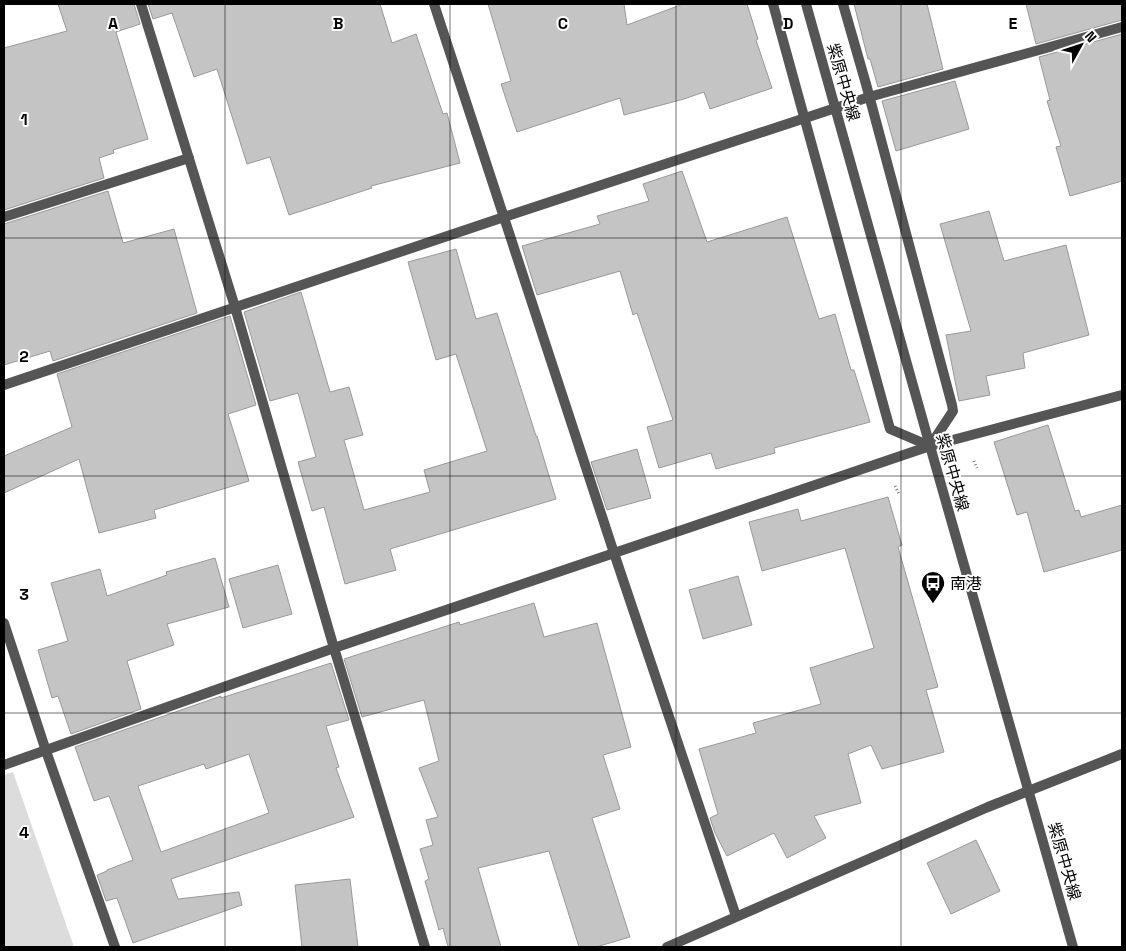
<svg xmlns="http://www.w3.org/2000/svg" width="1126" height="951" font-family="'Space Grotesk','Noto Sans JP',sans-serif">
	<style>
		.green { fill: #dcdcdc }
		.building { fill: #c4c4c4; stroke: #999; fill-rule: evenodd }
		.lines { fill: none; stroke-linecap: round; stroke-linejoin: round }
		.path { stroke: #777; stroke-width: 3; stroke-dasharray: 1 2.5; stroke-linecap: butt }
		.minor { stroke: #555; stroke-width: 10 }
		.tertiary { stroke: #555; stroke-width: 10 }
		.tertiary-bridge { stroke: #555; stroke-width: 10 }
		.grid { fill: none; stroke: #000; stroke-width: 1; stroke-opacity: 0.55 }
		.labels { text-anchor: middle; stroke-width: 4; stroke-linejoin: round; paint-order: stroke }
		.street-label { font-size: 16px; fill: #000; stroke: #fff }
		.poi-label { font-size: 16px; fill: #000; stroke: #fff; text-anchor: start }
		.grid-label { font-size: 16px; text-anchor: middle; font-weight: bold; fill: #000; stroke: #fff; stroke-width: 4; stroke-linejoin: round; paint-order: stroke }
	</style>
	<rect width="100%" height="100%" fill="#fff"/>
	<path class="green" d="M13,772L74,947H4V775Z"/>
	<g class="building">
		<path d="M58,4H134L140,24L116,32L148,139L113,150L114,153L99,158L104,178L4,210V48L67,31Z"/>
		<path d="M148,4H380L392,43L416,34L443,114L447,113L460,163L371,186L372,188L289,215L270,157L247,164L217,69L194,77L172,13L153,19Z"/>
		<path d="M488,4H624L627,25L683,4H747L758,39L756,40L772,88L710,109L704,92L684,99L624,115L620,98L517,132L501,84L511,81Z"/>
		<path d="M854,4H927L943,69L878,87L870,59H868Z"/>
		<path d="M1026,4H1122V20L1036,44Z"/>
		<path d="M1122,34V181L1070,196L1056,147L1061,146L1047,101L1050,100L1039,57Z"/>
		<path d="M955,81L969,129L896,151L882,101Z"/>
		<path d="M682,171L707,242L787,217L819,319L835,314L851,370H854L870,422L774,448L775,453L716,469L711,453L659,468L647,427L673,420L637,313L633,315L620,271L537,295L522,246L600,224L597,216L649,201L643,184Z"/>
		<path d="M108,191L123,243L174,229L197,313L53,361L50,351L4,365V224Z"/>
		<path d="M989,211L1004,261L1066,245L1089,335L1023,353L1025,368L986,376L990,395L959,401L946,335L971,331L940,224Z"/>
		<path d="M456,249L476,319L497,313L536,436H537L556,499L390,549L396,570L345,584L324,507L312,511L298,462L316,457L298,393L270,401L244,312L301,292L330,392L349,387L363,435L344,440L364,510L430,492L424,470L487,451L456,354L436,360L408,262Z"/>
		<path d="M230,316L256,405L228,414L249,481L154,510L156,518L99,533L79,459L4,493V456L72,427L57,374Z"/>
		<path d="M1048,425L1075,511L1079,510L1081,517L1122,505V550L1044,572L1027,512L1017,515L994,442Z"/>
		<path d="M637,449L651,498L607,510L591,462Z"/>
		<path d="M888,497L902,545L898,547L938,687L926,690L944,752L882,769L871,745L848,754L861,803L814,816L826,838L787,858L774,833L727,856L715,833L710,818L718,814L699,749L756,733L753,723L821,704L810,668L874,648L845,548L762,571L749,522L798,509L801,521Z"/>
		<path d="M215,558L229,607L167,624L174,645L127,661L141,709L71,734L58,696L52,698L38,650L68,641L51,583L100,569L107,596L167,575L166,572Z"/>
		<path d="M278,565L292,614L243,628L229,579Z"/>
		<path d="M738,576L752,625L703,639L689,590Z"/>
		<path d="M534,603L544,637L597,623L631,747L603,755L620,809L592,818L630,937L596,947H579L549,851L478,868L501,947H448L443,928L439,930L425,881L429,879L420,849L433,845L426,820L438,817L419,768L439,761L424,700L362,717L344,659L459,622L460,625Z"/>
		<path d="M331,663L349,720L326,726L339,767L336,768L354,817L171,879L178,899L239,892L242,905L133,943L117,898L106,901L97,875L107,871V870L133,860L109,796L94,801L75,747L221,696V698ZM249,754L269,813L161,852L138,786L204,764L206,769Z"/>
		<path d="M976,840L1000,891L951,914L927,863Z"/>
		<path d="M350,879L358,947H302L295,885Z"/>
	</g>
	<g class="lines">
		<g class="path">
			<path d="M974,461L977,468"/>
			<path d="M895,486L899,494"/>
		</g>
		<g class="minor">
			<path d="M141,4L235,307L334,648L425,947"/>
			<path d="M434,4L614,553L736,916"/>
			<path d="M773,4L890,429L930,446"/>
			<path d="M843,4L866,84L952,405L953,411L930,446"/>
			<path d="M4,217L189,158"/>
			<path d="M4,385L504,217L869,97L1122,27"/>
			<path d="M4,623L46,751L115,947"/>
			<path d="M4,765L334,648L930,446L1122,395"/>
			<path d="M667,947L988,807L1122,754"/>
		</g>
		<path class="tertiary" d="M930,446L1073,947"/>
		<path class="tertiary-bridge" d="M806,4L930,446"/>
	</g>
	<path class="grid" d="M225,4V947M450,4V947M676,4V947M901,4V947M4,238H1122M4,476H1122M4,713H1122"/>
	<defs>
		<g id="bus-pin" transform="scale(1.25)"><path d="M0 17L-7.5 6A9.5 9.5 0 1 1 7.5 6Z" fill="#000" stroke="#fff"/><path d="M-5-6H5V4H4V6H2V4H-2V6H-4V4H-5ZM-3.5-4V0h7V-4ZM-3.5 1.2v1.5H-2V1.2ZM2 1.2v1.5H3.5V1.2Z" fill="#fff"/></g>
	</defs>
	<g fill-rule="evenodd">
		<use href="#bus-pin" x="933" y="583"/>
	</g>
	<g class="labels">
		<g class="street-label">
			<text transform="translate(844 82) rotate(74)" y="6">紫原中央線</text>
			<text transform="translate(953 472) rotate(74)" y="6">紫原中央線</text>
			<text transform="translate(1065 861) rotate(74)" y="6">紫原中央線</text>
		</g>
		<g class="poi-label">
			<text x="950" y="589">南港</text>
		</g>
	</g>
	<g class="grid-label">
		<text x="113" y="29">A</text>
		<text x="338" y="29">B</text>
		<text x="563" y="29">C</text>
		<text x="788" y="29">D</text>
		<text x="1013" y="29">E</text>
		<text x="24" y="125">1</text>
		<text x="24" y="362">2</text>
		<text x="24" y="600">3</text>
		<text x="24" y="838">4</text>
	</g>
	<rect width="1126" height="951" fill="none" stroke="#000000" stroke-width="10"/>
	<g transform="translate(1081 45) rotate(50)" stroke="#ffffff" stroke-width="4" paint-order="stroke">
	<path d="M0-4L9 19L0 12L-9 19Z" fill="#000000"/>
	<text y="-8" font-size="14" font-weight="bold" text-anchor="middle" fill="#000000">N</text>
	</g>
</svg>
